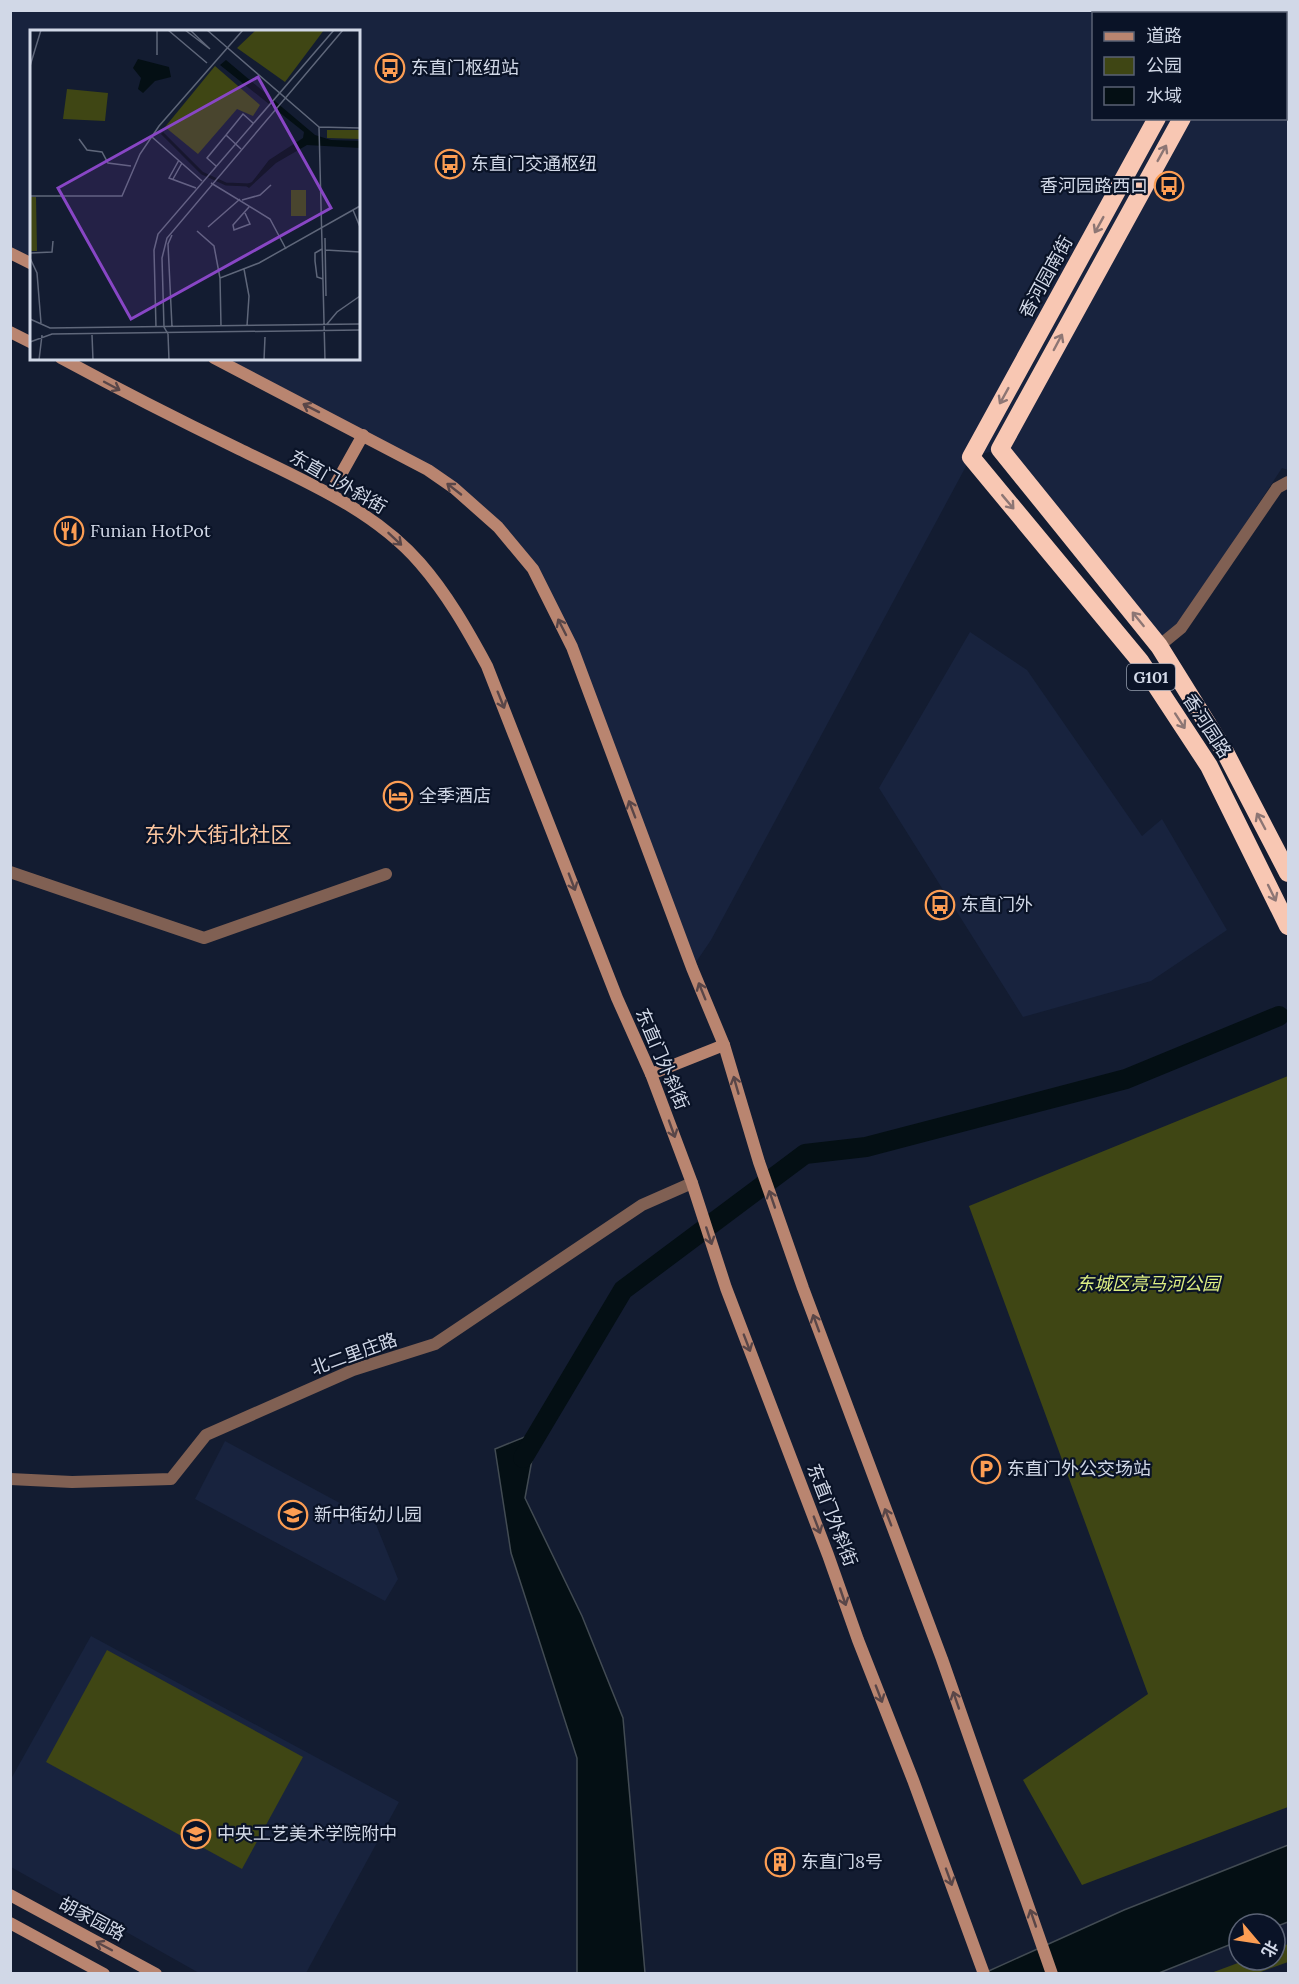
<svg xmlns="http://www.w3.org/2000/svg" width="1299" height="1984" font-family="Lora,'Noto Sans SC',serif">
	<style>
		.built { fill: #18233e }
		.green { fill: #3f4614 }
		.water { fill: #040f14; stroke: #424b53; stroke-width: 1.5 }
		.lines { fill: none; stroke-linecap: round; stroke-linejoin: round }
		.canal { stroke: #040f14; stroke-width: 20 }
		.street { stroke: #806053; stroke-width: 12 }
		.secondary { stroke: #b98570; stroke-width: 12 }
		.highway { stroke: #f8c7b3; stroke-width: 18 }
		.oneway { stroke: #8d7674 }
		.oneway2 { stroke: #594648 }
		.labels { text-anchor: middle; stroke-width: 4.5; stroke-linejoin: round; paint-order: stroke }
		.shield { fill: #0a1327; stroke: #959dad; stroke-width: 1.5 }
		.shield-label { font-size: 16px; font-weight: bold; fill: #d1d8e7 }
		.poi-label { font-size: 18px; fill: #d1d8e7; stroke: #0a1327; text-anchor: start }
		.street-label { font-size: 18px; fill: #d1d8e7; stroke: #0a1327 }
		.park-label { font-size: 18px; font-style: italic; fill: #ddee82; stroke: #0a1327 }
		.quarter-label { font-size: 21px; fill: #fcc6a0; stroke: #0a1327 }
		.inset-river { fill: none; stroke: #040f14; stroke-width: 3 }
		.inset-road { fill: none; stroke: #5f677a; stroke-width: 1.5 }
		.view { fill: #8846c5; fill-opacity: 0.15; stroke: #8846c5; stroke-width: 3 }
		.inset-edge { fill: none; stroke: #d1d8e7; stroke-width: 3 }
	</style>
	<rect width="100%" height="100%" fill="#131c31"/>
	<g class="built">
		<path d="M10,11H1247L1245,14H1094V118H1286V14L1250,13L1252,11H1288V470L1282,468L1167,643L1001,449L971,457L711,940L692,968L606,738L533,569L454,488L214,359L358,358V32H32L31,264L11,253Z"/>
		<path d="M970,632L1027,670L1142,836L1162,819L1227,930L1151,981L1023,1017L879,788Z"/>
		<path d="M225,1441L375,1522L398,1579L385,1601L195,1499Z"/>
		<path d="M91,1636L399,1802L306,1973H199L11,1867V1779Z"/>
	</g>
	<g class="green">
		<path d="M1288,1076V1807L1082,1885L1023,1780L1148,1694L969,1206Z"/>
		<path d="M107,1650L303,1757L242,1869L46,1762Z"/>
		<path d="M1288,1944V1962L1258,1973H1211L1246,1960H1275V1949Z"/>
	</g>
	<g class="water">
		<path d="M537,1432L525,1498L582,1616L623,1718L645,1973H577V1758L511,1553L495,1449Z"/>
		<path d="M1288,1845V1922L1275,1927V1924H1239V1941L1159,1973L982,1974L1124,1910Z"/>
	</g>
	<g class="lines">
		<path class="canal" d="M523,1458L623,1290L805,1154L866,1147L1126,1079L1279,1016"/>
		<g class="street">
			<path d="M1159,646L1181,628L1277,488L1288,482"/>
			<path d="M10,872L204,938L386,874"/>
			<path d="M10,1479L72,1482L171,1479L206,1435L353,1370L435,1344L642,1205L692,1183"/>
		</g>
		<g class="secondary">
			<path d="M10,253L32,264"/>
			<path d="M10,332L32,343"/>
			<path d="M61,358C120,390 179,420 239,449C302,480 373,509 420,563C447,594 467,629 487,666L617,998L651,1074L692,1183L726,1288L828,1555L858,1640L913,1780L984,1974"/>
			<path d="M214,358L428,470L454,488L498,527L533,569L572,647L692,968L724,1045L759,1162L803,1288L942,1659L1052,1974"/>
			<path d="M330,494L363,435"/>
			<path d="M651,1074L724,1045"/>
			<path d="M10,1895L156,1974"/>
			<path d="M10,1923L104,1974"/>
		</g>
		<g class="highway">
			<path d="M1216,14L1218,10"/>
			<path d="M1241,14L1243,10"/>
			<path d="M1157,118L971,457L1140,661L1209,766L1288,926"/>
			<path d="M1182,118L1000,449L1159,646L1225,752L1288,873"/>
		</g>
	</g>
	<defs><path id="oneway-shaft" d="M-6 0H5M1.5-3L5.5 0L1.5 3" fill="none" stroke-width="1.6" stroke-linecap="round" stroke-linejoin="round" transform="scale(1.5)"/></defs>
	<g class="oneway">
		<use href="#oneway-shaft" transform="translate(1162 153) rotate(-61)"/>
		<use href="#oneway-shaft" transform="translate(1099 225) rotate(119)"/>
		<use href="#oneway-shaft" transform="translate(1058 342) rotate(-62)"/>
		<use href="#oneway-shaft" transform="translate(1004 396) rotate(119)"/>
		<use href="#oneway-shaft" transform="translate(1008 502) rotate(50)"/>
		<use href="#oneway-shaft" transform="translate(1138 619) rotate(-129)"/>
		<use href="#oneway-shaft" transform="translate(1180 721) rotate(57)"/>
		<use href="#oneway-shaft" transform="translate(1261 821) rotate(-118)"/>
		<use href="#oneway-shaft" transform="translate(1272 893) rotate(64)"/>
	</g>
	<g class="oneway2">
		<use href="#oneway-shaft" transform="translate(112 386) rotate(28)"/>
		<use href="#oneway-shaft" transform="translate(311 408) rotate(-153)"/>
		<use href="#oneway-shaft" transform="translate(454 489) rotate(-142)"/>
		<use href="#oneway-shaft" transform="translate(395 539) rotate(43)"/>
		<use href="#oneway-shaft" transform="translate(562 627) rotate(-117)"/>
		<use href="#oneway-shaft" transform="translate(501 700) rotate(68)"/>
		<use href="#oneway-shaft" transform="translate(632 809) rotate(-111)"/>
		<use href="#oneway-shaft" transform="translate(572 882) rotate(69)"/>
		<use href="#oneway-shaft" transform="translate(702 991) rotate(-112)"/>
		<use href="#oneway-shaft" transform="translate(736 1085) rotate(-106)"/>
		<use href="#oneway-shaft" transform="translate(672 1129) rotate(70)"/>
		<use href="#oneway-shaft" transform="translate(772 1199) rotate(-109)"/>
		<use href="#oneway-shaft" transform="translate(709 1236) rotate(72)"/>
		<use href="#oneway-shaft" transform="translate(816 1323) rotate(-110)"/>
		<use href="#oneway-shaft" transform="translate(747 1343) rotate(69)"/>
		<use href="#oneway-shaft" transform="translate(888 1517) rotate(-111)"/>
		<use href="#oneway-shaft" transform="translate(817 1525) rotate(69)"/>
		<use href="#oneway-shaft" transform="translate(843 1597) rotate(71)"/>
		<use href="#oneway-shaft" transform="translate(879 1694) rotate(69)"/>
		<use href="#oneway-shaft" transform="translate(956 1700) rotate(-109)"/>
		<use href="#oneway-shaft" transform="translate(949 1877) rotate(70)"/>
		<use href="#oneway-shaft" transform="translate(1033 1918) rotate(-109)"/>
		<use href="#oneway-shaft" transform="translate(104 1946) rotate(-152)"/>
	</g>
	<defs>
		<g id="bus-ring" transform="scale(1.5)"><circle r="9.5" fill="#0a1327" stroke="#fc9d53" stroke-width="1.5"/><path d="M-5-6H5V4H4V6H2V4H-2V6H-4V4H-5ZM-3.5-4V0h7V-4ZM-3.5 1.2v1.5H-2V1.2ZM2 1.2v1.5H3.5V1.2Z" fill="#fc9d53"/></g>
		<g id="restaurant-ring" transform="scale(1.5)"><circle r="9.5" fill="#0a1327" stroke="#fc9d53" stroke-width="1.5"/><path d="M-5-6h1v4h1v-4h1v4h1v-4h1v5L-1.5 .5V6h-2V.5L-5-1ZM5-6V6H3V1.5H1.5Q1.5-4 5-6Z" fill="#fc9d53"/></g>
		<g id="hotel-ring" transform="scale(1.5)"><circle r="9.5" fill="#0a1327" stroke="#fc9d53" stroke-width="1.5"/><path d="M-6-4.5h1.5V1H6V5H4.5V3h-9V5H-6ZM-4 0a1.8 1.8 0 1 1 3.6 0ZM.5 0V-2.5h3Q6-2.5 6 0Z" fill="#fc9d53"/></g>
		<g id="parking-ring" transform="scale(1.5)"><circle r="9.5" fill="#0a1327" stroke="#fc9d53" stroke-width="1.5"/><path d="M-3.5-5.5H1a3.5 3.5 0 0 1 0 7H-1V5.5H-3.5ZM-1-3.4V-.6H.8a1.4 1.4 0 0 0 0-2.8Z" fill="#fc9d53"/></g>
		<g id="school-ring" transform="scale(1.5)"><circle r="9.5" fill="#0a1327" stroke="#fc9d53" stroke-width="1.5"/><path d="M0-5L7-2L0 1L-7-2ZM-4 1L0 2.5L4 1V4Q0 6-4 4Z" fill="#fc9d53"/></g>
		<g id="building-ring" transform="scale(1.5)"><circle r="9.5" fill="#0a1327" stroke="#fc9d53" stroke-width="1.5"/><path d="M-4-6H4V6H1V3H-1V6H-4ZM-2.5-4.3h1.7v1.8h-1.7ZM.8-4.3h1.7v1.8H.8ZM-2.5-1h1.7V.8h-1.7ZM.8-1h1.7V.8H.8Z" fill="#fc9d53"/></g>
	</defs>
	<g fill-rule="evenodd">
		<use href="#bus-ring" x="390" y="68"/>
		<use href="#bus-ring" x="450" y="164"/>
		<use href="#bus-ring" x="1169" y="186"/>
		<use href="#restaurant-ring" x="69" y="531"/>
		<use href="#hotel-ring" x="398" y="796"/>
		<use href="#bus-ring" x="940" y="905"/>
		<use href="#parking-ring" x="986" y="1469"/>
		<use href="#school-ring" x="293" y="1515"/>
		<use href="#school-ring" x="196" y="1834"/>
		<use href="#building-ring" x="780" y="1862"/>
	</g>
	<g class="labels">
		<rect class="shield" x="1127" y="664" width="48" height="26" rx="4.5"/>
		<g class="shield-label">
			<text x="1151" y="683">G101</text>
		</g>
		<g class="poi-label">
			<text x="411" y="74">东直门枢纽站</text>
			<text x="471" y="170">东直门交通枢纽</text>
			<text x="1148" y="192" text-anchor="end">香河园路西口</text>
			<text x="90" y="537">Funian HotPot</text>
			<text x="419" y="802">全季酒店</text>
			<text x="961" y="911">东直门外</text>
			<text x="1007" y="1475">东直门外公交场站</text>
			<text x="314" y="1521">新中街幼儿园</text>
			<text x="217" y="1840">中央工艺美术学院附中</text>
			<text x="801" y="1868">东直门8号</text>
		</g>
		<g class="street-label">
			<text transform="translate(1046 277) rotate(-61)" y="6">香河园南街</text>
			<text transform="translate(338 482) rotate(30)" y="6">东直门外斜街</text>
			<text transform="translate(1207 726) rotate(57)" y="6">香河园路</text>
			<text transform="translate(662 1059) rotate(67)" y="6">东直门外斜街</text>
			<text transform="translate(354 1354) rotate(-20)" y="6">北二里庄路</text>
			<text transform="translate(832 1515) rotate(69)" y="6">东直门外斜街</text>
			<text transform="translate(92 1919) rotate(28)" y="6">胡家园路</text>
		</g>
		<g class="park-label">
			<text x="1148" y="1290">东城区亮马河公园</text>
		</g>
		<g class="quarter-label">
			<text x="218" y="842">东外大街北社区</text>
		</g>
	</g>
	<g transform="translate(30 30)">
		<rect width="330" height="330" fill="#131c31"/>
		<path d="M226,0H294L255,52L207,18ZM185,36L230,75L223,86L207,79L168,124L135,97ZM37,59L78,63L75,91L33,89ZM297,100H330V109L297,108ZM261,160H276V186H261ZM0,167H6L7,221H0Z" fill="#3f4614"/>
		<path d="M108,29L139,37L141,47L125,51L113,63L108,59L111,48L103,38ZM196,30L285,105L301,110L330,111V118L277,115L246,133L219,158L215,155L222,152L239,130L273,108L274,102L190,35Z" fill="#040f14"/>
		<path class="inset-river" d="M132,103L172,143L196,154L219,155"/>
		<path class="inset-road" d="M127,0V25M138,0L177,33M155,0L180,19L160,0M177,0L289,97M0,36L11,0M196,105L213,84L223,93M122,107L172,151M49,109L57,120L72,122L78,133L101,136M149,130L139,148L166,158M186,136L177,128L196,105L211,119M143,149L152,133M181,153L240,189L256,219M0,166H92L110,124L129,96L213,0M212,170L230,165L241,155M323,180L330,197M215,183L220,194L204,200L203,195L219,177M178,197L210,169M167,201L184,216L190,248M295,208L296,266M292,219L285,223V231L287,247L293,249M295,220L330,222M0,223L22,222L23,211M0,228L7,243L11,293M214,239L219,266L217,296M0,289L20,298L330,294M297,294L307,282L330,266M191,296L190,248L229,233L330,176M126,297L124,220L128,204L304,0M142,297L138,214L142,205M138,304L139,330M138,304L134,297L132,228L137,208L313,0M62,305L63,330M0,312L22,304L330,300M9,330L12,305M234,330L235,307M295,330L289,97L330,98"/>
		<path class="view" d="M228,47L301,178L101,289L28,158Z"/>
		<rect width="330" height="330" class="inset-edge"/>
	</g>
	<rect width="1299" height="1984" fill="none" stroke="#d1d8e7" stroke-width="24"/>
	<rect x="1092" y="12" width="195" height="108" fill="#0a1327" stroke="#5a6274" stroke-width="1.5"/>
	<rect x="1104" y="32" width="30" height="9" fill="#b98570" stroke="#5a6274" stroke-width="1.5"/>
	<text x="1146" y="42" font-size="18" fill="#d1d8e7">道路</text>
	<rect x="1104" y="57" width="30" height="18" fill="#3f4614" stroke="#5a6274" stroke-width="1.5"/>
	<text x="1146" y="72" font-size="18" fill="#d1d8e7">公园</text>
	<rect x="1104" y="87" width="30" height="18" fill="#040f14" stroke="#5a6274" stroke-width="1.5"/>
	<text x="1146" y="102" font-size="18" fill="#d1d8e7">水域</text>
	<g transform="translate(1257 1942) rotate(119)"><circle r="28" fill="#0a1327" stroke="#5a6274" stroke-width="1.5"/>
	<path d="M0-4.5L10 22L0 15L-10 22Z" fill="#fc9d53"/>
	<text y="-9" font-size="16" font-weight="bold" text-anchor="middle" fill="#d1d8e7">北</text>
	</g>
</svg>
